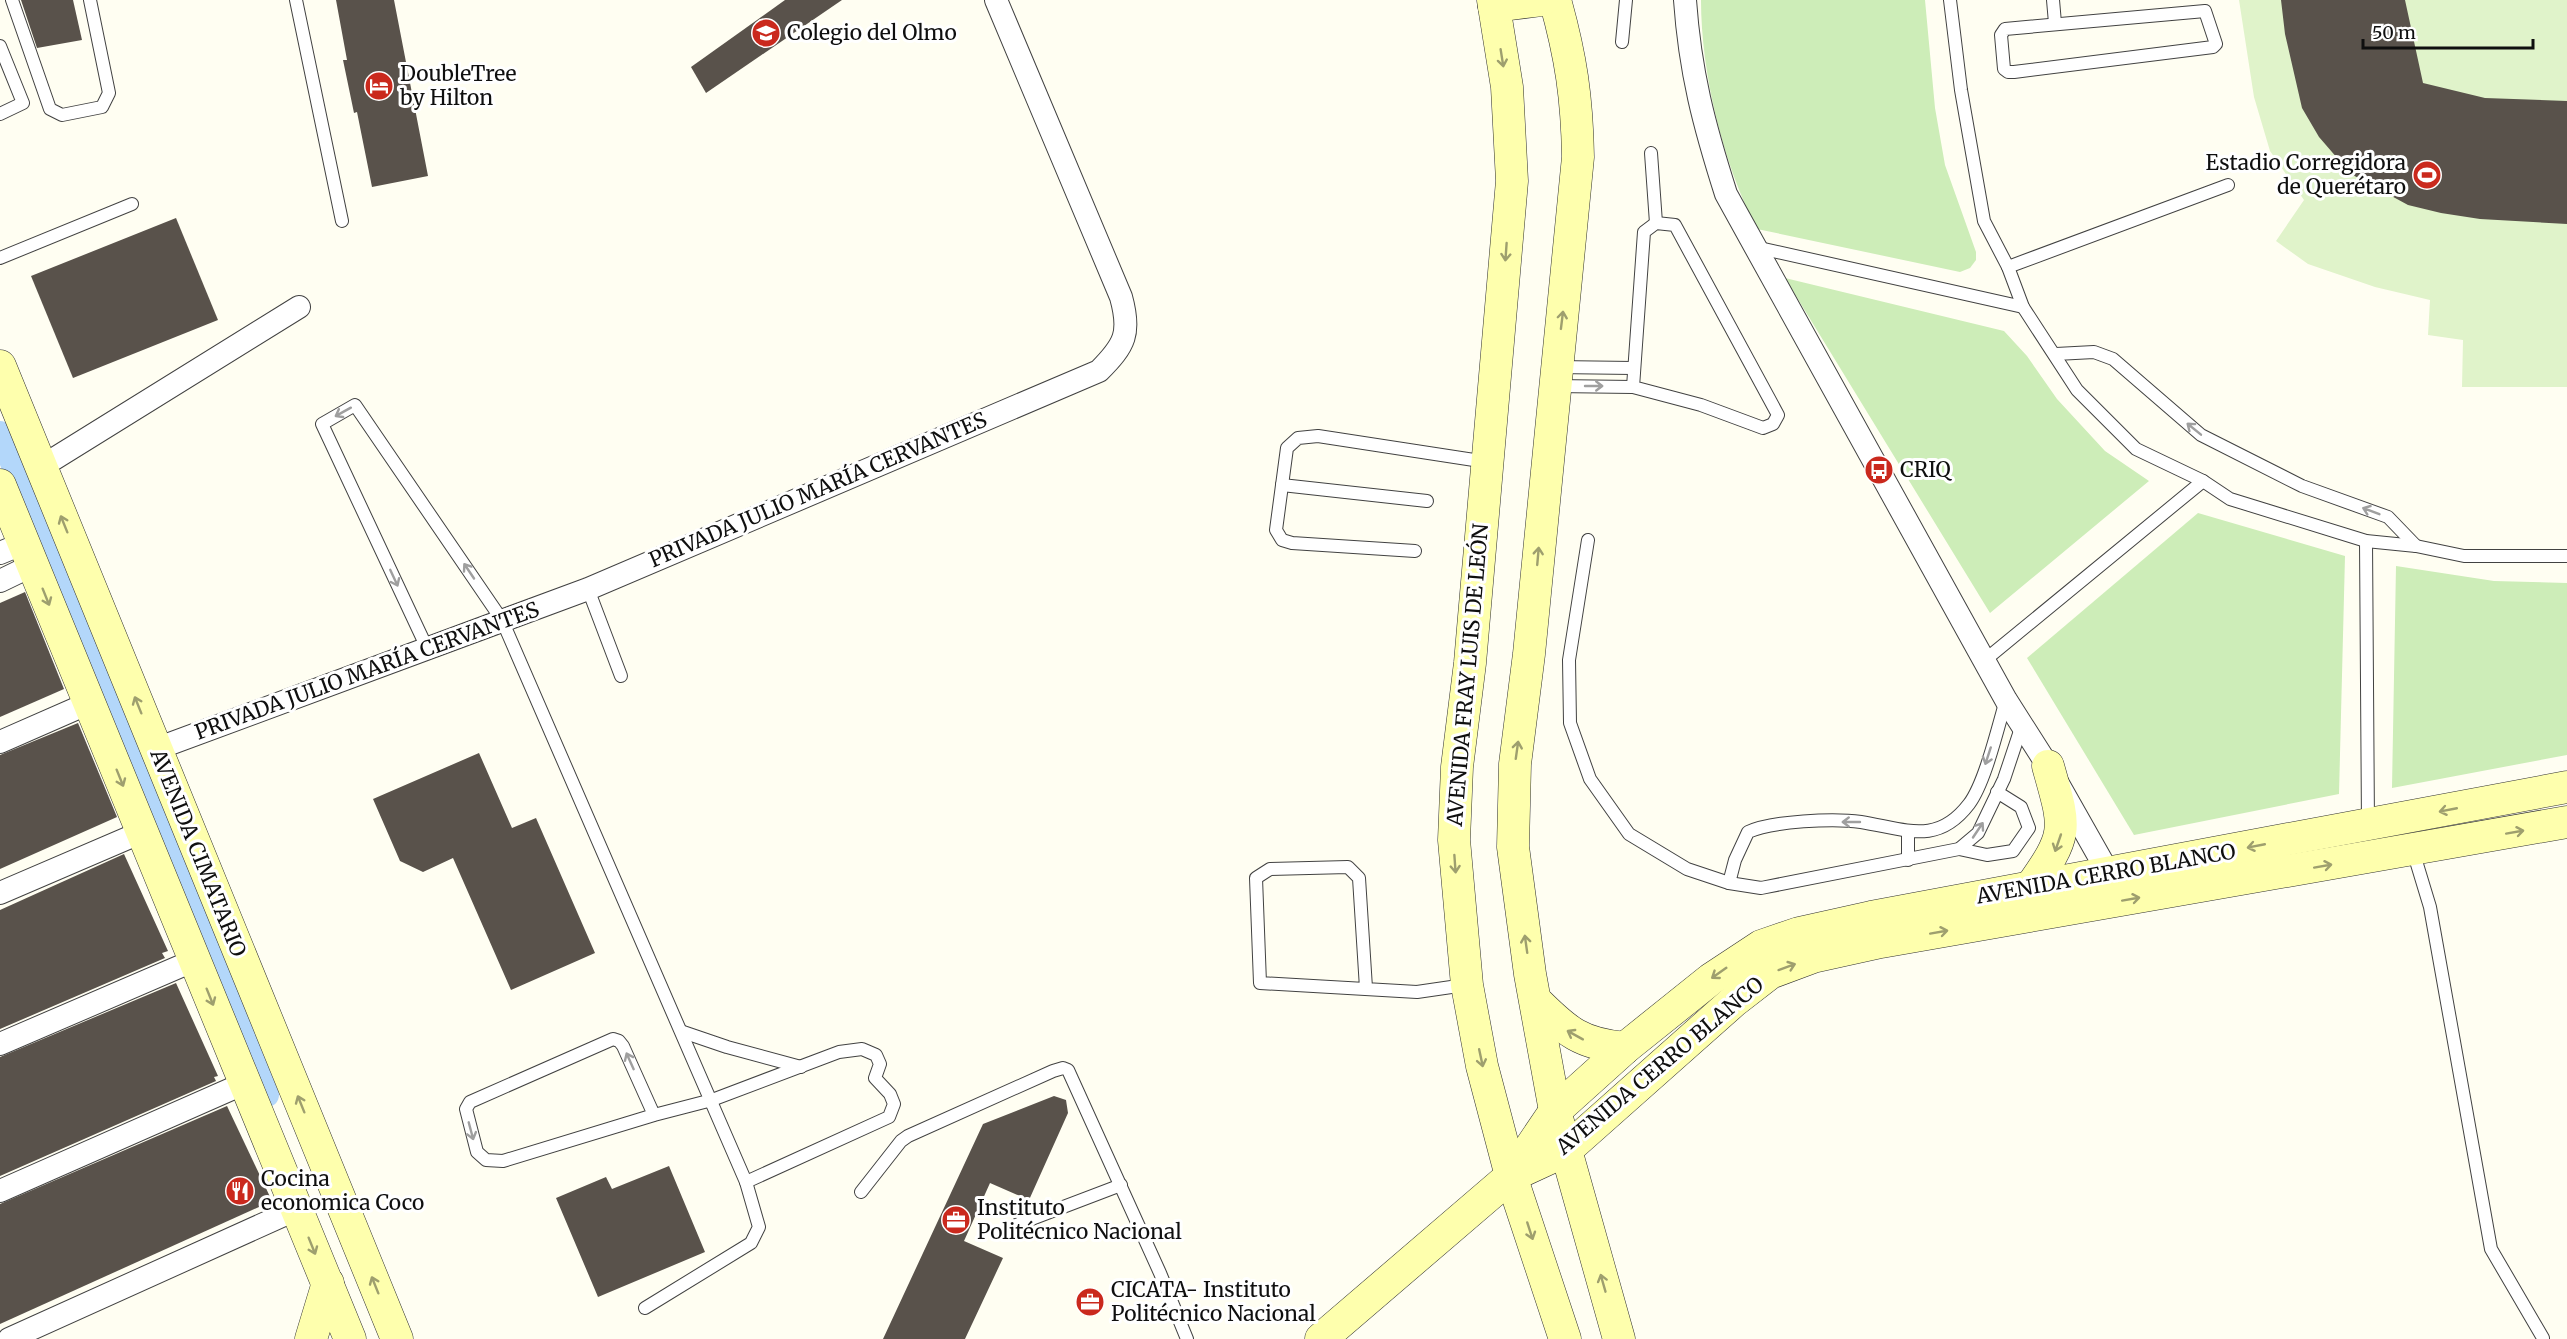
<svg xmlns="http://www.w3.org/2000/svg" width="2567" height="1339" font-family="Merriweather,serif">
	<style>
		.green { fill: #cdedb8 }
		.pitch { fill: #e0f3ca }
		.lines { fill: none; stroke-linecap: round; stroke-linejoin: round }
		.canal { stroke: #b3d7fa; stroke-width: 24 }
		.building { fill: #59524b }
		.lane-casing { stroke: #424242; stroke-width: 14 }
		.street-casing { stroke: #424242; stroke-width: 24 }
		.secondary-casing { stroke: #313131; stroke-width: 33 }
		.lane { stroke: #fff; stroke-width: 12 }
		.street { stroke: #fff; stroke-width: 22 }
		.secondary { stroke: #feffad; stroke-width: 32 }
		.oneway { stroke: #9e9f6e }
		.oneway2 { stroke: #9f9f9f }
		.labels { text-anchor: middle; stroke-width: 6; stroke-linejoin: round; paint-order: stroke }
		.poi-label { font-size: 21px; fill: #0f0f0f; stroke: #fff; text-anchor: start }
		.street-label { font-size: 21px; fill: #0f0f0f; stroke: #fff }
	</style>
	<rect width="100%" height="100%" fill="#fffef2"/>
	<g class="green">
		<path d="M1701,0H1925L1935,108L1945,165L1976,252V260L1970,268L1960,272L1757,229C1723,164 1701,73 1701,0Z"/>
		<path d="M1785,278L2004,331L2027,356L2057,399L2105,451L2149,481L1990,613Z"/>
		<path d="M2198,513L2345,556L2339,794L2134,835L2027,658Z"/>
		<path d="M2396,566L2494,581L2567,583V755L2392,788Z"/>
	</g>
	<path class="pitch" d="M2239,0H2567V387H2462L2463,340L2428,335L2430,300L2375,287L2308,264L2276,241L2304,200L2270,151L2254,97Z"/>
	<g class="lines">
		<path class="canal" d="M0,433L267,1095"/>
	</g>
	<g class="building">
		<path d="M21,0H73L82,40L37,48Z"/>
		<path d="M336,0H394L428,176L372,187L357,112L354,113L343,60H347Z"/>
		<path d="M785,0H842L706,93L691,67Z"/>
		<path d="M2281,0H2405L2423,83L2485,98L2567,101V224L2480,219L2441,213L2408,205L2351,174L2319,137L2302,108L2285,34Z"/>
		<path d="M176,218L218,320L73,378L31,276Z"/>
		<path d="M25,592L64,689L0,717V603Z"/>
		<path d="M78,723L117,817L0,869V755Z"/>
		<path d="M479,753L512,828L536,818L595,953L511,990L453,858L423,872L400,861L373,799Z"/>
		<path d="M124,854L168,951L162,953L165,958L0,1029V910Z"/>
		<path d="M176,983L218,1076L214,1077L216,1081L0,1176V1057Z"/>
		<path d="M1054,1096L1066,1100L1068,1113L1029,1200L990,1183L964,1241L1003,1258L965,1339H883L983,1124Z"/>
		<path d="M227,1106L272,1201L0,1324V1204Z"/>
		<path d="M669,1166L705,1252L598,1297L556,1198L606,1177L612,1189Z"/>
	</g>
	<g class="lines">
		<g class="lane-casing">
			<g id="lane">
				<path d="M12,0L50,109L62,115L102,107L109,93L90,0"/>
				<path d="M296,0L342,221"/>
				<path d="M1950,0L1961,90L1984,221L2008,267L2023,307L2077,390L2136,449L2203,481L2230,499L2366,541L2416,546L2464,556H2567"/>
				<path d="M2053,0L2055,23"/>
				<path d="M2205,11L2216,44L2213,47L2014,72H2008L2004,69L2001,35L2005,29Z"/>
				<path d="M1622,42L1626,0"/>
				<path d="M0,46L23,103L0,114"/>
				<path d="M1651,153L1656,223"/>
				<path d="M1656,223L1675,225L1778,415L1773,424L1763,428L1701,405L1633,387L1644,232Z"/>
				<path d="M1755,247L2023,307"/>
				<path d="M0,258L132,204"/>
				<path d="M2008,267L2228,185"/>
				<path d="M2056,354L2094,352L2113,359L2201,435L2302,486L2388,517L2416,546"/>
				<path d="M1556,367L1633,368"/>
				<path d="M1555,386L1633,387"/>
				<path d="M1282,485L1427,501"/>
				<path d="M1588,540L1569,660L1570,723L1590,779L1629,834L1687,869L1729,883L1761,888L1959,849L1978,833L2004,779L2022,725"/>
				<path d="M2366,541L2368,825"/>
				<path d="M1415,551L1292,543L1282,540L1276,530L1287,448L1298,438L1318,436L1487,462"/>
				<path d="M588,589L621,676"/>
				<path d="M427,648L322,424L355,405L502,620L746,1182L759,1227L751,1243L645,1308"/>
				<path d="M1985,660L2203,481"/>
				<path d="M1908,833V860"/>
				<path d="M1959,849L1987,855L2013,851L2029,828L2021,807L1997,792"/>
				<path d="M2413,851L2430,907L2491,1249L2543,1338"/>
				<path d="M1729,883L1735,860L1748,832C1772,821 1834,818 1861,822C1905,829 1937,846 1969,804C1985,783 1998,727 2006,700"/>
				<path d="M1366,988L1359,878L1348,867L1270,869L1256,878L1260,983L1417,992L1465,985"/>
				<path d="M683,1032L727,1047L801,1067"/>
				<path d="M654,1115L623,1046L619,1041L613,1039L470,1102L466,1109L477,1152L486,1160L503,1161L654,1115L712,1100L839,1052L862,1049L876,1055L880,1064L875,1078L890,1094L894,1104L889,1117L746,1182"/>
				<path d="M861,1192L901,1141L908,1136L1053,1071L1063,1068L1068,1070L1160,1273L1187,1339"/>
				<path d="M1016,1225L1121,1185"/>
			</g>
		</g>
		<g class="street-casing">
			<g id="street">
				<path d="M1685,0C1690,72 1704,125 1726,194L2006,700L2048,766L2109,874"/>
				<path d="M41,467L299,307"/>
				<path d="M0,553L24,543"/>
				<path d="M0,581L33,565"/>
				<path d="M0,742L89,703"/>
				<path d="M156,749L588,589L1099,371C1125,345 1131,333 1121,297L996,0"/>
				<path d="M0,893L142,832"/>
				<path d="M0,1044L195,960"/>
				<path d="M0,1191L245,1083"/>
				<path d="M9,1339L297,1209"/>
			</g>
		</g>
		<g class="secondary-casing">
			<g id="secondary">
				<path d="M1493,0L1507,87L1512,181L1470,663L1457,767L1454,840L1467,985L1482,1066L1511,1176L1565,1339"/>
				<path d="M1555,0C1571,57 1577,98 1578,157L1529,654L1515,764L1513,847L1530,974L1555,1111L1619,1339"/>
				<path d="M1494,6L1542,0"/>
				<path d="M0,366L397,1339"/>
				<path d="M0,485L350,1339"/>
				<path d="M2030,888C2069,833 2066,830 2048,766"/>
				<path d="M1536,1001C1567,1032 1581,1044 1625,1048"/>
				<path d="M1511,1176L1555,1111L1625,1048L1711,979L1761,946L1799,933L1871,917L2567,787"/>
				<path d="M311,1339L328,1283"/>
				<path d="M1321,1339L1511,1176L1565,1151L1734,1001L1770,973L1813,957L1881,942L2567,822"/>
			</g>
		</g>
		<use href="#lane" class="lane"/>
		<use href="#street" class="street"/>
		<use href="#secondary" class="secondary"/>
	</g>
	<defs><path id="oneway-shaft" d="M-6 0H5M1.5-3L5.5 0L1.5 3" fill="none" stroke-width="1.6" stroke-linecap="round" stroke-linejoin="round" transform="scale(1.5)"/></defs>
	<g class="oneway">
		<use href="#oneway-shaft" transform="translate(1502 58) rotate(81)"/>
		<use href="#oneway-shaft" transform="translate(1506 252) rotate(94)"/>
		<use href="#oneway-shaft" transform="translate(1562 320) rotate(-83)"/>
		<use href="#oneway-shaft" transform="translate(64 524) rotate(-112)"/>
		<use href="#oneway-shaft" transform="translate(1538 556) rotate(-85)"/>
		<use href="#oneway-shaft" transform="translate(46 597) rotate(68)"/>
		<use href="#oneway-shaft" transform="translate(138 705) rotate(-112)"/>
		<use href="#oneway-shaft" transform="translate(1517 750) rotate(-82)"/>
		<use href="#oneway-shaft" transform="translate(120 778) rotate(68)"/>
		<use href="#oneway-shaft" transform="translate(2448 810) rotate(169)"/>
		<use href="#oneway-shaft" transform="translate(2515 832) rotate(-10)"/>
		<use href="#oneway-shaft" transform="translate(2058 843) rotate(109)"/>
		<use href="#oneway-shaft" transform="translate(2256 846) rotate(169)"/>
		<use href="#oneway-shaft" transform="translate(1455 864) rotate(86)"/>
		<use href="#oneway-shaft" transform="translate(2323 866) rotate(-10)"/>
		<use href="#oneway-shaft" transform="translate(2131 899) rotate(-10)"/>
		<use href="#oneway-shaft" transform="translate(1939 932) rotate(-10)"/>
		<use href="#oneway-shaft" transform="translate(1526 944) rotate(-98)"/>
		<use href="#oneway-shaft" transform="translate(1787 967) rotate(-20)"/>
		<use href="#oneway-shaft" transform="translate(1719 973) rotate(145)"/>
		<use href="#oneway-shaft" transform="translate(210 997) rotate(68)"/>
		<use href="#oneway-shaft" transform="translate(1575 1035) rotate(-151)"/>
		<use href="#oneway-shaft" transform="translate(1481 1058) rotate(78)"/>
		<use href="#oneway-shaft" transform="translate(301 1104) rotate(-112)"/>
		<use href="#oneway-shaft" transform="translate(1530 1231) rotate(72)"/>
		<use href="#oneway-shaft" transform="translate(312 1246) rotate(68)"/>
		<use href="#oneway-shaft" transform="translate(1603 1283) rotate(-106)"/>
		<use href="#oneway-shaft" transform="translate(375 1285) rotate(-112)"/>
	</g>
	<g class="oneway2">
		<use href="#oneway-shaft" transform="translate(1594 386)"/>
		<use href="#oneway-shaft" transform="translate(343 412) rotate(151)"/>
		<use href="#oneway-shaft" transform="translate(2194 429) rotate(-141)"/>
		<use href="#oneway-shaft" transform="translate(2371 511) rotate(-159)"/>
		<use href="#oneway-shaft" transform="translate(469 571) rotate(-124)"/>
		<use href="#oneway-shaft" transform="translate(394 578) rotate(65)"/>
		<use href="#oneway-shaft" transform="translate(1988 756) rotate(108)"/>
		<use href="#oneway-shaft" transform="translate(1851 822) rotate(-180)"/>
		<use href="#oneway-shaft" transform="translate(1978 830) rotate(-56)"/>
		<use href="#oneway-shaft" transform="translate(630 1061) rotate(-114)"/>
		<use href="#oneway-shaft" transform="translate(471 1131) rotate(75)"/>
	</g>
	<defs>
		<g id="school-disc" transform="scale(1.5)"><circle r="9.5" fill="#ca291d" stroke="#fff"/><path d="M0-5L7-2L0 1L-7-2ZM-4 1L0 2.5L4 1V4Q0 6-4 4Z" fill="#fff"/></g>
		<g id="hotel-disc" transform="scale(1.5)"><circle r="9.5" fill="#ca291d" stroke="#fff"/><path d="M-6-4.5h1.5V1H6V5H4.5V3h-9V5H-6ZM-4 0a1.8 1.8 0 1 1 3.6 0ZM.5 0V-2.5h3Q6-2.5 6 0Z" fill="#fff"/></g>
		<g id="stadium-disc" transform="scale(1.5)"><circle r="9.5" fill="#ca291d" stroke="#fff"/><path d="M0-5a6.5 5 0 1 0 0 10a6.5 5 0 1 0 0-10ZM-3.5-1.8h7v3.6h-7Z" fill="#fff"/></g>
		<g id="bus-disc" transform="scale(1.5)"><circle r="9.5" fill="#ca291d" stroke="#fff"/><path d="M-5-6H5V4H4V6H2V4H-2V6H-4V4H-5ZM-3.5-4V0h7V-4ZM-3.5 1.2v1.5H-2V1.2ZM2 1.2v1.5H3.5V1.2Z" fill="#fff"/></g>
		<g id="restaurant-disc" transform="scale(1.5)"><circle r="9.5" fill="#ca291d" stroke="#fff"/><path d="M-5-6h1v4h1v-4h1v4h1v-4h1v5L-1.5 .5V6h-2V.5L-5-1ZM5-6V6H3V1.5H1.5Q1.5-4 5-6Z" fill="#fff"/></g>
		<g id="office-disc" transform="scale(1.5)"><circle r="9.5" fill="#ca291d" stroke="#fff"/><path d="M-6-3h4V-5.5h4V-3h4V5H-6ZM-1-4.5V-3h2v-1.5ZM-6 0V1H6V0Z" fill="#fff"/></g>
	</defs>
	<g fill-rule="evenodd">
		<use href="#school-disc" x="766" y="33"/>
		<use href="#hotel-disc" x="379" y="86"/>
		<use href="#stadium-disc" x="2427" y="175"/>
		<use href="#bus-disc" x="1879" y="470"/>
		<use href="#restaurant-disc" x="240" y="1191"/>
		<use href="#office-disc" x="956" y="1220"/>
		<use href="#office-disc" x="1090" y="1302"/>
	</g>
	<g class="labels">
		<g class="poi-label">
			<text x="787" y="40">Colegio del Olmo</text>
			<text x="400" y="81">DoubleTree<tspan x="400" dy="24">by Hilton</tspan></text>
			<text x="2406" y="170" text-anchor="end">Estadio Corregidora<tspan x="2406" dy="24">de Querétaro</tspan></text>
			<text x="1900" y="477">CRIQ</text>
			<text x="261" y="1186">Cocina<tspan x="261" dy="24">economica Coco</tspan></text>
			<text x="977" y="1215">Instituto<tspan x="977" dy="24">Politécnico Nacional</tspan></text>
			<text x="1111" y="1297">CICATA- Instituto<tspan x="1111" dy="24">Politécnico Nacional</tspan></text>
		</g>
		<g class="street-label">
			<text transform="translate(818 490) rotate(-23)" y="7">PRIVADA JULIO MARÍA CERVANTES</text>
			<text transform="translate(367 671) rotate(-20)" y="7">PRIVADA JULIO MARÍA CERVANTES</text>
			<text transform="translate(1468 675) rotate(-85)" y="7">AVENIDA FRAY LUIS DE LEÓN</text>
			<text transform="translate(198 853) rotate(68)" y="7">AVENIDA CIMATARIO</text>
			<text transform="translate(2106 874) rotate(-10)" y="7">AVENIDA CERRO BLANCO</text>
			<text transform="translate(1660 1066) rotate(-40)" y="7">AVENIDA CERRO BLANCO</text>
		</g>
	</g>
	<path d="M2363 39v9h170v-9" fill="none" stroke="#0f0f0f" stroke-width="3"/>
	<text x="2372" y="39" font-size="18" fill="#0f0f0f" stroke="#ffffff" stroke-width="4.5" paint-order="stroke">50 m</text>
</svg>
